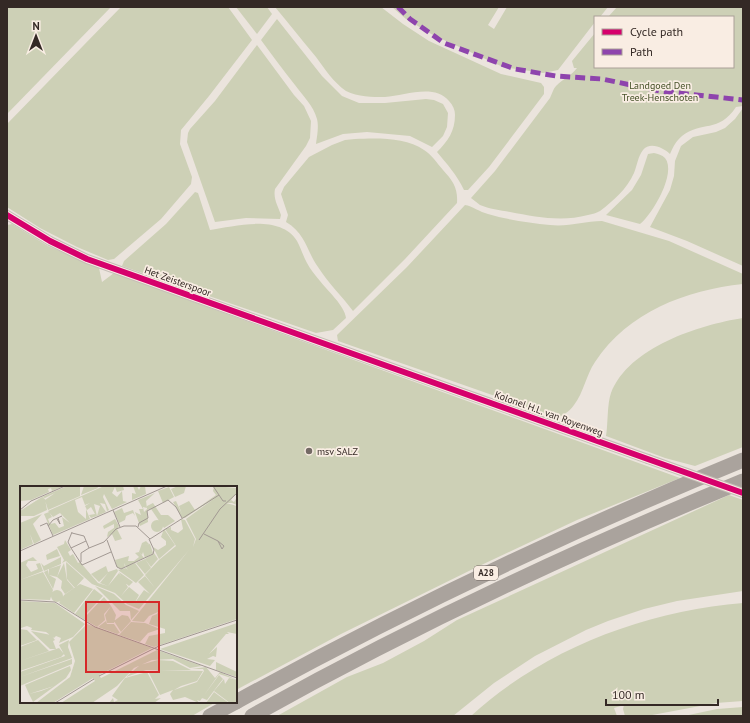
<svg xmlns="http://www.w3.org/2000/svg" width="750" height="723" font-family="'PT Sans',sans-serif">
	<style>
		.green { fill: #cdd0b6 }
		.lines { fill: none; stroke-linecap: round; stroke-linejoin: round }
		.tertiary { stroke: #c4bcb6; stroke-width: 10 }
		.motorway { stroke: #aaa39d; stroke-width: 15 }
		.tertiary-bridge { stroke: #c4bcb6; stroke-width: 10 }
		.quiet { stroke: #8e44ad; stroke-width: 5; stroke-dasharray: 10 5; stroke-linecap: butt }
		.cycleway-casing { stroke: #f9ede3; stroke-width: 8 }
		.cycleway { stroke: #d6006c; stroke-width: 6 }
		.poi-dot { fill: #746a65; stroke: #f9ede3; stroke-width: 1.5 }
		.labels { text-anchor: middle; stroke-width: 3.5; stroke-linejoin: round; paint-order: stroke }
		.shield { fill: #f9ede3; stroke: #6f645e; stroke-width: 1 }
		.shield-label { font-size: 9px; font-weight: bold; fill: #342925 }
		.park-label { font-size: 10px; fill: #465229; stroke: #f9ede3 }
		.street-label { font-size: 10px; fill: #342925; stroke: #f9ede3 }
		.poi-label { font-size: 10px; fill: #342925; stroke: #f9ede3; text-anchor: start }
		.inset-road { fill: none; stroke: #a29993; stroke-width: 1 }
		.view { fill: #d62828; fill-opacity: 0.15; stroke: #d62828; stroke-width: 2 }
		.inset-edge { fill: none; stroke: #342925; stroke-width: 2 }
	</style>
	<rect width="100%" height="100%" fill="#ebe4dd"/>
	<g class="green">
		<path d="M7,7H111L7,114Z"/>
		<path d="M121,7H228L252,40L209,96L181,130L180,144L192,177L191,184L161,219L114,259L108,260L77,247L40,228L7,207V124Z"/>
		<path d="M236,7H267L272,14L257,34Z"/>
		<path d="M275,7H381L403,24L429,41L501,74L541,83L544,87V94L489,167L468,190H464C457,175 447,164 437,152C448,141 455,131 455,115C455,110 453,105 449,101C434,83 404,96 385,97C372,97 358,97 346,91C334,83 324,68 316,57C302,40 289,24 275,7Z"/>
		<path d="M392,7H499L488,25L494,29L507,7H608L600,17H595V22L558,70L543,73L503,67L433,35L406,19Z"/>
		<path d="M617,7H743V106L736,107C719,133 701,121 682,136C676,141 673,147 670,154C664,148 650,141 643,150C638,156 637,166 634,173C627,189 613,201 600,211C597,213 592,214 588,215C562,222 536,217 510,212C500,210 489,209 480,205C477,203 474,200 471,198L495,171L550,98C552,94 553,89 556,86C563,79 571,76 577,68H574L572,61L595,33V67H733V17H608Z"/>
		<path d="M277,19L322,76L342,96L359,103H385L426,99L434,100L443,104L448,113L447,127L443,136L432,147L410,136L367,132L343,134L316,144C317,136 319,127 317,119C313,105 303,96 295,85C283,70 272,55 261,40Z"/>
		<path d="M257,45L294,95L304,106L311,121L310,138L306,146L275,189C273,199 278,206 281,215L280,219L246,218L215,222L187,142L188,133L190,129L215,101Z"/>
		<path d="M743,108V266L687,241L650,227L670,190L674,176L675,161L681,146L693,137L716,132L725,128L735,119Z"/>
		<path d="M355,139C377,138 406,137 424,150C432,155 437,163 443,170C453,181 458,188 457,203L405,259L353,311C342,296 328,283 318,267C306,250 306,234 286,222L288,215L281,194L284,187L309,157L332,145L345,140Z"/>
		<path d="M654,153C658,154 662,155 665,158C677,173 652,215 640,224L606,215L632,190L641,175L648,154Z"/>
		<path d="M195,192L198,193L210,230C235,226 280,214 297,241C301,248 303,256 307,263C310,269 315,275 320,281C327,290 345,306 346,318L333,330L316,333L122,266L124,261L166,224Z"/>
		<path d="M465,205C472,206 480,212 488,214C508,220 530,223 550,225C569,227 584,221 602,221L669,241L743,274V284C686,290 628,312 595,362C586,375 584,392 574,405C569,412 564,414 558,418L338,341L337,335L407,267Z"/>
		<path d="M12,224L48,246L99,268L102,282L114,273L680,478L577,520L475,568L341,634L236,690V487H21V702H216L192,716H7V225Z"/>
		<path d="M743,318V447L695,466L665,458L606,436C608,424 607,404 611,393C629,347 699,325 743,318Z"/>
		<path d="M729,495L743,500V591L677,601L644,609L608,621L586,630L535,656L494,683L453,716H277L347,677L383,663L424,641L457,620Z"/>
		<path d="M743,603V701L716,703L647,716H625L623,709L624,705L614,708L617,716H471C544,649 645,611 743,603Z"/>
		<path d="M743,707V716H684L717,709Z"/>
	</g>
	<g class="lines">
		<path class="tertiary" d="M7,215L50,241L87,259L648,459"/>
		<g class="motorway">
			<path d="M236,702C400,612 569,531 743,460"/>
			<path d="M210,716L236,702"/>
			<path d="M252,716C411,627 575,550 743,481"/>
		</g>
		<path class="tertiary-bridge" d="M648,459L743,493"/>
		<path class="quiet" d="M398,7L410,19L444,43L515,69L556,76L602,79L660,91L743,100"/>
		<g class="cycleway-casing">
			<path id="cycleway" d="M7,215L50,241L87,259L743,493"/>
		</g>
		<use href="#cycleway" class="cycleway"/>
	</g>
	<circle class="poi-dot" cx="309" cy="451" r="4"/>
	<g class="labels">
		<rect class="shield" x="474" y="566" width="24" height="14" rx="3"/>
		<g class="shield-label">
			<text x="486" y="576">A28</text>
		</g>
		<g class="park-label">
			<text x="660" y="89">Landgoed Den<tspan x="660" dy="12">Treek-Henschoten</tspan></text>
		</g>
		<g class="street-label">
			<text transform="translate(178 281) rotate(20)" y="4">Het Zeisterspoor</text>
			<text transform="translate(549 413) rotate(20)" y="4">Kolonel H.L. van Royenweg</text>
		</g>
		<g class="poi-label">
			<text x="317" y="455">msv SALZ</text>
		</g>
	</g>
	<g transform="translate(20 486)">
		<rect width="217" height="217" fill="#ebe4dd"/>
		<path d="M44,0L32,5L31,2L28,3L29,6L11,14L0,15V1ZM47,0H60V10L28,24L25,14L35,7L25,12L22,11ZM64,0H77L78,2L61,9ZM84,0H103L104,4L97,6L95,1L92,7L97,11L102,5L103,15L107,16L92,23L84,8L83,11L89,24L87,25L85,18L80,17L86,26L77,30L80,20L74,18L77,30L71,32L69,29L75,28L71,21L67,24L65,20L70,17L65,19L62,11L55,14L58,26L66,33V23L70,33L33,49L24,28L29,26L32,31L28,33L30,38L35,37L39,42L44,40L42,31L50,37L40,27L33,31L28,25ZM113,0H117L119,4L121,0H125L126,8L112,14V7L116,8ZM158,0H166L164,7L155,11L151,3ZM194,0L217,2V6L211,14L214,16L217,11V19L212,17H206L217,20V133L134,161L125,158L129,150L145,147V143L129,138L132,130L137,128L138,126L129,130L124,136L112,135L169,64L119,123L107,118L95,107L72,98L46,75L42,77L44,74L37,61L44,58L45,54L51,64L48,66L50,70L53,68L58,77L60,76L78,97L88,100L99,87L108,101L101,110L109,101L119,109L114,118L124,104L130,108L118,96L125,90L135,102L125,89L139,74L142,77L139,74L156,60L145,43L151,41V44L158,47L163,43L161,33L165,34L175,53L173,61L176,53L166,33L199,9L165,32H162L153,16L156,15L162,28L159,20L169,15L175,24L196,9L193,5ZM149,1L154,11L143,17L138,5ZM135,7L126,15L127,22L123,21L124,26L127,23L128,36L120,40L115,26L121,29L119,23H123L118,14ZM22,11L25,13L27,24L14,30H0V25ZM133,17L141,29H148L155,35L144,42L131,23L127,24V20ZM102,22L104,27L113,24L115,30L113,27L106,30L105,34L99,37L94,26ZM22,28L13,38L21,54L14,58L10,48L13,58L0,64V37ZM95,33L99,40L97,43L102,53L95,55L92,48L87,51L88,46L94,42V38L84,43L83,40ZM131 40a6 6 0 1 1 12 0a6 6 0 1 1-12 0ZM144,43L155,59L139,73L133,61L138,64L146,59V55L141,51ZM126,55L129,58L124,59L130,58L133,67L125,72L123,66L122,69L119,66L122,57ZM37,63L40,70L27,74L26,69ZM119,66L124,72L106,81L104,77L105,81L101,83L97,81L95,74L109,70L108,75H114L119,71L115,67ZM134,67L138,73L131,81L125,73ZM13,71L17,75H8L6,79L11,86L18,83L16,78L20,77L23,85L0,94V77ZM41,71V78L24,85L21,77L24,80ZM125,73L131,82L125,88L116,77ZM46,76L64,92L55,102L47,93ZM44,77L47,94L54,102L45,108L41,102L42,95L37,91ZM115,77L124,89L116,97L98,84L106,82L108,84L106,81ZM41,79L37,91L29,89V83ZM86,80L88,86L97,83L98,85L88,100L80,97L88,87L79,96L71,88ZM28,84L29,89L36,93L33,103L24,86ZM23,86L33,104L30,114L0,113V94ZM99,86L113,96L109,100L104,96ZM60,98L73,103L54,127L39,117L44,109ZM75,100L94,108L106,119L119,125L111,134L110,125H100ZM74,103L83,110L66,128L65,134L55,128ZM31 110a6 6 0 1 1 12 0a6 6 0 1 1-12 0ZM84,111L91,120L84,128L85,134L77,141L65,134L66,130ZM0,115L35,117L65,138L53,151L39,157L41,152L36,150L34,152L26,146L11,144L12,142L7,140L1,142ZM91,120L96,129L94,137H87L85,129ZM102,129L108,130L111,135L101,146L94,135ZM86,135L87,138H94L100,147L97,148L78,141ZM111,136L125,137L140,143L128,147L120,156L99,149ZM217,137V148L207,146L209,148H206L189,168L197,161L196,171L193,170L187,173L195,174L190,180L140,163ZM67,138L132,162L79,189L81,192L137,164L182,180L170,182L153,173L132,174L114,182L97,200L72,217H41L75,195L73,192L33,217H16L50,191L55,175L49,156ZM0,143L7,144L17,154L0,160ZM11,145L31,149L35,154L33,155L36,163H30ZM18,154L29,165L0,175V161ZM49,154L48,161L52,172L0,191V186L45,170L39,159ZM39,162L44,168L41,171L0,185V175ZM52,173V178L0,200V191ZM138,174L153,175L171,184H126L106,191L120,179ZM196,176L217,186V191L196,184ZM50,180L51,184L46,192L13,216L9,208L21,205L34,200L9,208L5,199ZM186,181L195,192L200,186L217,194L199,188L180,215L177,214L179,217L165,211L153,214L150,208L153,204L140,209L129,187L139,184L183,185L177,195L161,200L154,204L177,196L184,185L183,183H172ZM127,186L139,209L135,213L141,212L134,217H89L93,212L94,216L98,214L92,210L105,192ZM199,189L203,193L199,198L187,214L182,212ZM209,192L217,194V217H210L194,205L204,193L205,198ZM194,206L198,209L209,217H186Z" fill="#cdd0b6"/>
		<path class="inset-road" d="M193,0L203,15H206M0,24L11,15L45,0M93,24L100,41M37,33L40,38L38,32M20,40L27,37L33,50M28,40L33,34L42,30M118,41L119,37L128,32L127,25L148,14L156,21L162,32M52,46L48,56L51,62L66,55M52,47L64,50L69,62L84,56L96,43L104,40H116L130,53L199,9M184,48L198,55L202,63L204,60L198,55M87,54L97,81L101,83L133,68L134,64L129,53M179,54L200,23L217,7M51,62L62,79L91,66M0,65L147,0M61,76V67L69,62M0,114L35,116L75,141L217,192M79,190L139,160L217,134M35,217L74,193"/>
		<path class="view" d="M66,116H139V186H66Z"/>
		<rect width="217" height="217" class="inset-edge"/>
	</g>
	<rect width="750" height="723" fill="none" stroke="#342925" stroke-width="16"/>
	<rect x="594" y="16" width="140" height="52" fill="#f9ede3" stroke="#aa9f97"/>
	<rect x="602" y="29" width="20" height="6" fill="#d6006c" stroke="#aa9f97"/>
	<text x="630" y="36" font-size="12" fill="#342925">Cycle path</text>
	<rect x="602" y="49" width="20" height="6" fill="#8e44ad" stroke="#aa9f97"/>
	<text x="630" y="56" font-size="12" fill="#342925">Path</text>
	<g transform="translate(36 36)" stroke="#f9ede3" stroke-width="3" paint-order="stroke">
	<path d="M0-3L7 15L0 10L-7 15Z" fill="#342925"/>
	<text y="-6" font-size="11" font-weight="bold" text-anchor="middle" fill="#342925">N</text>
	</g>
	<path d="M606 699v6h112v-6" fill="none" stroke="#342925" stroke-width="2"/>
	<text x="612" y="699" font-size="12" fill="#342925" stroke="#f9ede3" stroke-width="3" paint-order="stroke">100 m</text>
</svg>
